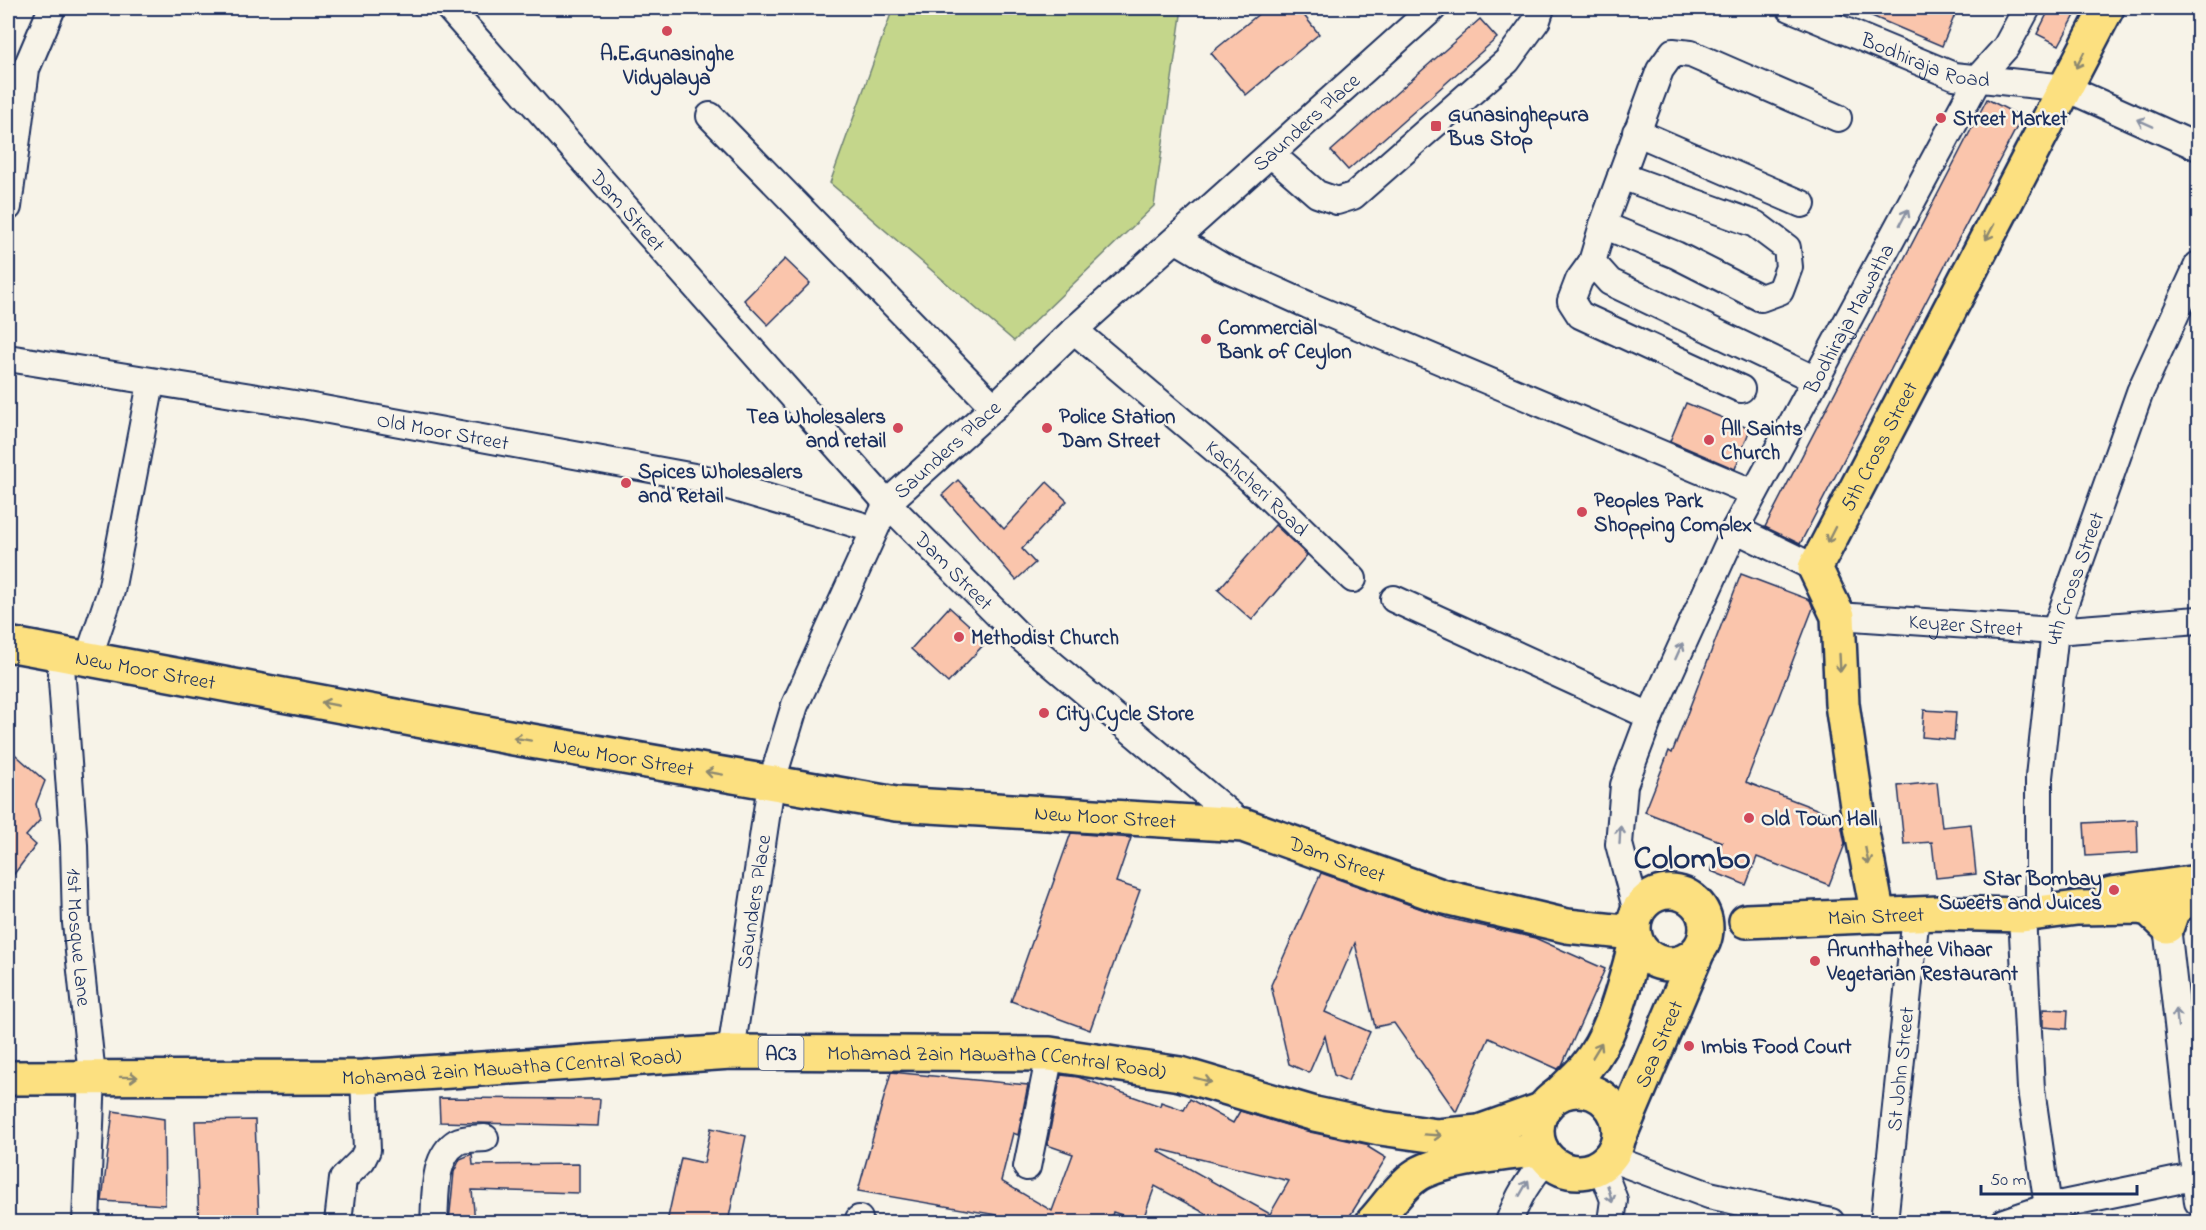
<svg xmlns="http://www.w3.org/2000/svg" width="2206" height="1230" font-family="'Indie Flower',sans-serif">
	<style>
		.green { fill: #c4d68b; stroke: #708274; stroke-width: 1.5 }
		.building { fill: #fac5ac; stroke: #1b2f5e; stroke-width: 1.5; fill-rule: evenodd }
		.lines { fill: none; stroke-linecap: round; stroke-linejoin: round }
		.minor-casing { stroke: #1b2f5e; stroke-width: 30 }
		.major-casing { stroke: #1b2f5e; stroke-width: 38 }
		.minor { stroke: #f7f3e8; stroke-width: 26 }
		.major { stroke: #fce080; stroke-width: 33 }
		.oneway { stroke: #8c886f }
		.oneway2 { stroke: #8991a3 }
		.poi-dot { fill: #d1495b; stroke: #f7f3e8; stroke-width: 2 }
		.labels { text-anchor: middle; stroke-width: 5; stroke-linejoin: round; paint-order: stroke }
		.shield { fill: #f7f3e8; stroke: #5d6a87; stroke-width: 1.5 }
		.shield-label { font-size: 20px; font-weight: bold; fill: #1b2f5e }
		.poi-label { font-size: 21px; font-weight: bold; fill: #1b2f5e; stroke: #f7f3e8; text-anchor: start }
		.street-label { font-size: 21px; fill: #1b2f5e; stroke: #f7f3e8 }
		.town-label { font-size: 33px; font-weight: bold; fill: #1b2f5e; stroke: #f7f3e8 }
	</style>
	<rect width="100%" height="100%" fill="#f7f3e8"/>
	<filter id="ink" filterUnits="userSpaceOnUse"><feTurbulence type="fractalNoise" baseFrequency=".0167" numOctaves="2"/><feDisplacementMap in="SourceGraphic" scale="12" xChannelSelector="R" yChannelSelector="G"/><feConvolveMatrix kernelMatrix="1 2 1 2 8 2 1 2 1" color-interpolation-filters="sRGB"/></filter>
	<g filter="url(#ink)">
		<path class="green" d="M893,8H1182L1154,206L1014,341L830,183Z"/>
		<g class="building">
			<path d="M1266,8H1298L1319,34L1246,95L1211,53Z"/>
			<path d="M1853,8H1945L1956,12L1942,46Z"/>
			<path d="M2050,8H2079L2059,45L2037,34Z"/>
			<path d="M1480,19L1497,38L1348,170L1331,151Z"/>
			<path d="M1987,99L2022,117L1800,544L1765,527Z"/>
			<path d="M785,259L810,283L768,325L744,300Z"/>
			<path d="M1686,403L1750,429L1735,469L1670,441Z"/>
			<path d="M958,480L1004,529L1047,482L1067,501L1022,549L1035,563L1016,580L942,495Z"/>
			<path d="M1275,525L1307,555L1252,620L1218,590Z"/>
			<path d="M1741,574L1810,600L1813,608L1746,782L1840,818L1845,844L1829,885L1757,857L1746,885L1711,871L1722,842L1645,812L1669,751L1672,753Z"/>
			<path d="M949,607L987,641L948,683L911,649Z"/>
			<path d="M1924,710L1956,712L1954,740L1922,737Z"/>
			<path d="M8,748L45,781L36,804L40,820L26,836L36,845L8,882Z"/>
			<path d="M1937,782L1942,827L1971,824L1976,874L1936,878L1932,842L1904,844L1898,786Z"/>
			<path d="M2137,820L2138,853L2086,856L2084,823Z"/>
			<path d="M1071,833L1131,838L1116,882L1140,890L1090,1030L1011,1001Z"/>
			<path d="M1321,873L1447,918L1535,938L1605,969L1562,1065L1558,1069L1489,1038L1456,1112L1394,1023L1375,1027L1355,943L1325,1012L1370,1032L1348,1081L1334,1075L1325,1036L1309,1073L1289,1064L1271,985Z"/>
			<path d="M2043,1009L2068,1010L2067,1029L2043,1027Z"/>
			<path d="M891,1072L1028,1085L1018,1135L1013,1133L1001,1181L1052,1211L1073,1154L1047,1145L1061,1075L1078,1077L1160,1106L1161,1102L1184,1110L1190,1099L1233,1123L1240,1111L1310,1132L1370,1145L1368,1147L1386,1158L1346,1222H1221L1155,1186L1142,1222L1113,1212L1110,1222H993L997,1215L858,1191ZM1159,1149L1289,1181L1270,1214L1158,1151Z"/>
			<path d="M439,1098L600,1099L598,1126L440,1122Z"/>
			<path d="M113,1111L164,1119L165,1205L102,1201Z"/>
			<path d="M255,1120L259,1222H199L195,1121Z"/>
			<path d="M711,1128L746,1136L728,1222H667L681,1158L704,1163Z"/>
			<path d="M472,1154L473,1165L579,1164V1193L472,1190L475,1222H449L454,1172L460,1159Z"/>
		</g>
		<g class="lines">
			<g class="minor-casing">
				<g id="minor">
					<path id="s1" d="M449,8L887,503L1020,637L1243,825"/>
					<path id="s2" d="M1790,8L1954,76L2066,88L2198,147"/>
					<path d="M710,116L994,407"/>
					<path d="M1636,132L1802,204"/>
					<path d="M1271,154L1317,194L1337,201L1353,196L1507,61L1537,20L1541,8"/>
					<path d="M8,207L26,69L52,8"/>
					<path d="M1603,225L1676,255L1761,298L1780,291L1789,267L1787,248L1755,224L1621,176"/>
					<path d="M1177,240L1221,266L1308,305L1754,493"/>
					<path d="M1592,262L1579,280L1571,301L1580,315L1741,389"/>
					<path id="s3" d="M1074,330L1249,478L1353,579"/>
					<path id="s4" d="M8,358L307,406L705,479L873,529"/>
					<path d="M1816,380L1610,282L1592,262L1603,225L1660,70L1673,52L1691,54L1838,118"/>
					<path d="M1735,529L1815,568"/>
					<path d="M1394,599L1650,716"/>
					<path id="s5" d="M1838,616L2055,631L2198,620"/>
					<path id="s6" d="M60,653L74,845L76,923L92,1076L86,1222"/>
					<path d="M88,659L111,591L151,383"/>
					<path id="s7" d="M1637,912L1619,844L1624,785L1650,716L1735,529L1979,77L2006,47L2027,8"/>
					<path id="s8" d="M2039,913V777L2055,631L2140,392L2198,265"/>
					<path d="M2022,915L2031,1089L2048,1207"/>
					<path d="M2167,926L2198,1202"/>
					<path id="s9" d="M731,1052L771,784L795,705L887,503L994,407L1074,330L1433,8"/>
					<path d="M1610,1158L1709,1195L1831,1222"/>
					<path d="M1601,1166L1614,1200L1611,1222"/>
					<path d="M1027,1167L1050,1054"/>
					<path d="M338,1222L343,1179L362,1160L367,1150L364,1077"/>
					<path d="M434,1222C436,1198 432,1157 457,1142C464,1138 476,1139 485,1138"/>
					<path d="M859,1222V1219"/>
					<path d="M1509,1222C1518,1197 1529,1178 1548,1159"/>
					<path id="s10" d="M1884,1222L1916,915"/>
					<path d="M2004,1222L2048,1207L2198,1176"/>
				</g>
			</g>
			<g class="major-casing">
				<g id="major">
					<path id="s11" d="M8,644L514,738L896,804L1243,825L1441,896L1567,926L1633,933"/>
					<circle cx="1670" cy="928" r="36"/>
					<path d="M2111,894L2198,882"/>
					<path id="s12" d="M1878,916L1857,806L1842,704L1838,616L1815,568L2107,8"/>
					<path id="s13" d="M1746,921L1939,913L2022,915L2077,908L2139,907L2149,909L2167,926L2173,909L2198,893"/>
					<path id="s14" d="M8,1078L364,1077L731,1052L1050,1054L1180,1074L1315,1114L1380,1128L1437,1136L1479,1132L1541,1110"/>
					<circle cx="1578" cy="1131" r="41"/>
					<path d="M1559,1094C1568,1085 1577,1077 1585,1068C1614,1034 1624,984 1636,943"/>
					<path id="s15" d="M1620,1135L1697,953"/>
					<path d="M1373,1222C1386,1208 1398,1189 1414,1177C1437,1159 1510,1153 1541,1149"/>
				</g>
			</g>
			<use href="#minor" class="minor"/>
			<use href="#major" class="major"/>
		</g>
		<defs><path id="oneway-shaft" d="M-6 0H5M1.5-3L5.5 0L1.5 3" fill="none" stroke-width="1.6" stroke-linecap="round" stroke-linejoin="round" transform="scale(1.5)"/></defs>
		<g class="oneway">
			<use href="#oneway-shaft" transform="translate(2080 60) rotate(117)"/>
			<use href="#oneway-shaft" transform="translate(1990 232) rotate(118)"/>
			<use href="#oneway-shaft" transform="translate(1831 535) rotate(117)"/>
			<use href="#oneway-shaft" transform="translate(1840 663) rotate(87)"/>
			<use href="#oneway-shaft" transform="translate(330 704) rotate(-169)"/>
			<use href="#oneway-shaft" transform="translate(522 739) rotate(-170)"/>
			<use href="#oneway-shaft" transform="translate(714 773) rotate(-170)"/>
			<use href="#oneway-shaft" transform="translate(1867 856) rotate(79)"/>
			<use href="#oneway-shaft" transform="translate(1597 1050) rotate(-59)"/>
			<use href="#oneway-shaft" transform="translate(129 1077) rotate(1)"/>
			<use href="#oneway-shaft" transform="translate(1203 1080) rotate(15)"/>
			<use href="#oneway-shaft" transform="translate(1433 1135) rotate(4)"/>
		</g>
		<g class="oneway2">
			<use href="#oneway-shaft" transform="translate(2145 123) rotate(-156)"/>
			<use href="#oneway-shaft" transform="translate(1904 217) rotate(-62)"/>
			<use href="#oneway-shaft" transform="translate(1679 651) rotate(-66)"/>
			<use href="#oneway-shaft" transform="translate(1620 835) rotate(-87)"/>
			<use href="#oneway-shaft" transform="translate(2177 1018) rotate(-96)"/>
			<use href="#oneway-shaft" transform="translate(1524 1188) rotate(-60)"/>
			<use href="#oneway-shaft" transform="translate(1610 1194) rotate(74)"/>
		</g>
	</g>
	<g class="poi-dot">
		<circle cx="667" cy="31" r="6"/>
		<circle cx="1941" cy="118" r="6"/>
		<rect x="1430" y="120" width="12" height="12" rx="3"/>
		<circle cx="1206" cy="339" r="6"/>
		<circle cx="898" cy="428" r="6"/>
		<circle cx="1047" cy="428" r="6"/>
		<circle cx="1709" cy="440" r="6"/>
		<circle cx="626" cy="483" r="6"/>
		<circle cx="1582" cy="512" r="6"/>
		<circle cx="959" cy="637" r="6"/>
		<circle cx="1044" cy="713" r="6"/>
		<circle cx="1749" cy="818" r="6"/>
		<circle cx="2114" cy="890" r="6"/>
		<circle cx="1815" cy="961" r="6"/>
		<circle cx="1689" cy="1046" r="6"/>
	</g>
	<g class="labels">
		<rect class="shield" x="758.5" y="1036" width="45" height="34" rx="4.5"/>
		<g class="shield-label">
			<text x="781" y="1060">AC3</text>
		</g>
		<g class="poi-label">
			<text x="667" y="60" text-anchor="middle">A.E.Gunasinghe<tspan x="667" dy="24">Vidyalaya</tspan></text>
			<text x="1448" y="121">Gunasinghepura<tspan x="1448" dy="24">Bus Stop</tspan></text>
			<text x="1953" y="125">Street Market</text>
			<text x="1218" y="334">Commercial<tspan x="1218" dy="24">Bank of Ceylon</tspan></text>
			<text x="886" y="423" text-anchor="end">Tea Wholesalers<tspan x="886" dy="24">and retail</tspan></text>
			<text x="1059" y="423">Police Station<tspan x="1059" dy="24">Dam Street</tspan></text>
			<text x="1721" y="435">All Saints<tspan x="1721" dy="24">Church</tspan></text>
			<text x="638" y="478">Spices Wholesalers<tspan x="638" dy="24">and Retail</tspan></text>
			<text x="1594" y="507">Peoples Park<tspan x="1594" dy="24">Shopping Complex</tspan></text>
			<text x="971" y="644">Methodist Church</text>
			<text x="1056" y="720">City Cycle Store</text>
			<text x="1761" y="825">Old Town Hall</text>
			<text x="2102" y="885" text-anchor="end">Star Bombay<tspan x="2102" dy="24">Sweets and Juices</tspan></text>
			<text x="1827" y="956">Arunthathee Vihaar<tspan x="1827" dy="24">Vegetarian Restaurant</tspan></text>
			<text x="1701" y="1053">Imbis Food Court</text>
		</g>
		<g class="street-label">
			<text dy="7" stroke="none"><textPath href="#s2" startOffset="146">Bodhiraja Road</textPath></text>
			<text dy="7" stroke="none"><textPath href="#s9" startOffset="1142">Saunders Place</textPath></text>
			<text dy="7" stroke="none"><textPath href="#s1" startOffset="270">Dam Street</textPath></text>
			<text dy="7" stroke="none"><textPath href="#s7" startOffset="648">Bodhiraja Mawatha</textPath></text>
			<text dy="7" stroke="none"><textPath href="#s4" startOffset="441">Old Moor Street</textPath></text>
			<text dy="7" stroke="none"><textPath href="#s12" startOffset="494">5th Cross Street</textPath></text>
			<text dy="7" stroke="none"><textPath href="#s9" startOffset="656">Saunders Place</textPath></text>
			<text dy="7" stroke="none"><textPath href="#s3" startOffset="242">Kachcheri Road</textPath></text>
			<text dy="7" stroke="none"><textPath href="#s1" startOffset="756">Dam Street</textPath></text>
			<text dy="7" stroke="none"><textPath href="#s8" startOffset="339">4th Cross Street</textPath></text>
			<text dy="7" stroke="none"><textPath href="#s5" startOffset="128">Keyzer Street</textPath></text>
			<text dy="7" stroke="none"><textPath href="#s11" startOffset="140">New Moor Street</textPath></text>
			<text dy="7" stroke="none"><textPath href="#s11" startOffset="626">New Moor Street</textPath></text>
			<text dy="7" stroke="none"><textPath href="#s11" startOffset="1112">New Moor Street</textPath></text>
			<text dy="7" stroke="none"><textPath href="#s11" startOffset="1350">Dam Street</textPath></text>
			<text dy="7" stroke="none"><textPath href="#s9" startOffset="152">Saunders Place</textPath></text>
			<text dy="7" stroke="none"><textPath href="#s13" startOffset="130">Main Street</textPath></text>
			<text dy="7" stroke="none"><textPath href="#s6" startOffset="285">1st Mosque Lane</textPath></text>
			<text dy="7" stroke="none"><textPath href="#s15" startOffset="99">Sea Street</textPath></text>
			<text dy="7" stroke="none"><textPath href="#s14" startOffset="990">Mohamad Zain Mawatha (Central Road)</textPath></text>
			<text dy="7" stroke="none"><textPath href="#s14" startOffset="504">Mohamad Zain Mawatha (Central Road)</textPath></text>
			<text dy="7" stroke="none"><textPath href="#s10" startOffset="154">St John Street</textPath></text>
		</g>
		<g class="town-label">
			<text x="1692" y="868">Colombo</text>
		</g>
	</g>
	<rect width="2206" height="1230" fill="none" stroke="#f7f3e8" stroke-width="30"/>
	<rect x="15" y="15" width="2176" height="1200" fill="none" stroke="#1b2f5e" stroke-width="2" filter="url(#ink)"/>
	<path d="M1981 1185v9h156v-9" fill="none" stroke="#1b2f5e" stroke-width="3"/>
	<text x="1990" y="1185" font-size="18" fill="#1b2f5e" stroke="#f7f3e8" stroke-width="4.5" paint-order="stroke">50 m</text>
</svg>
